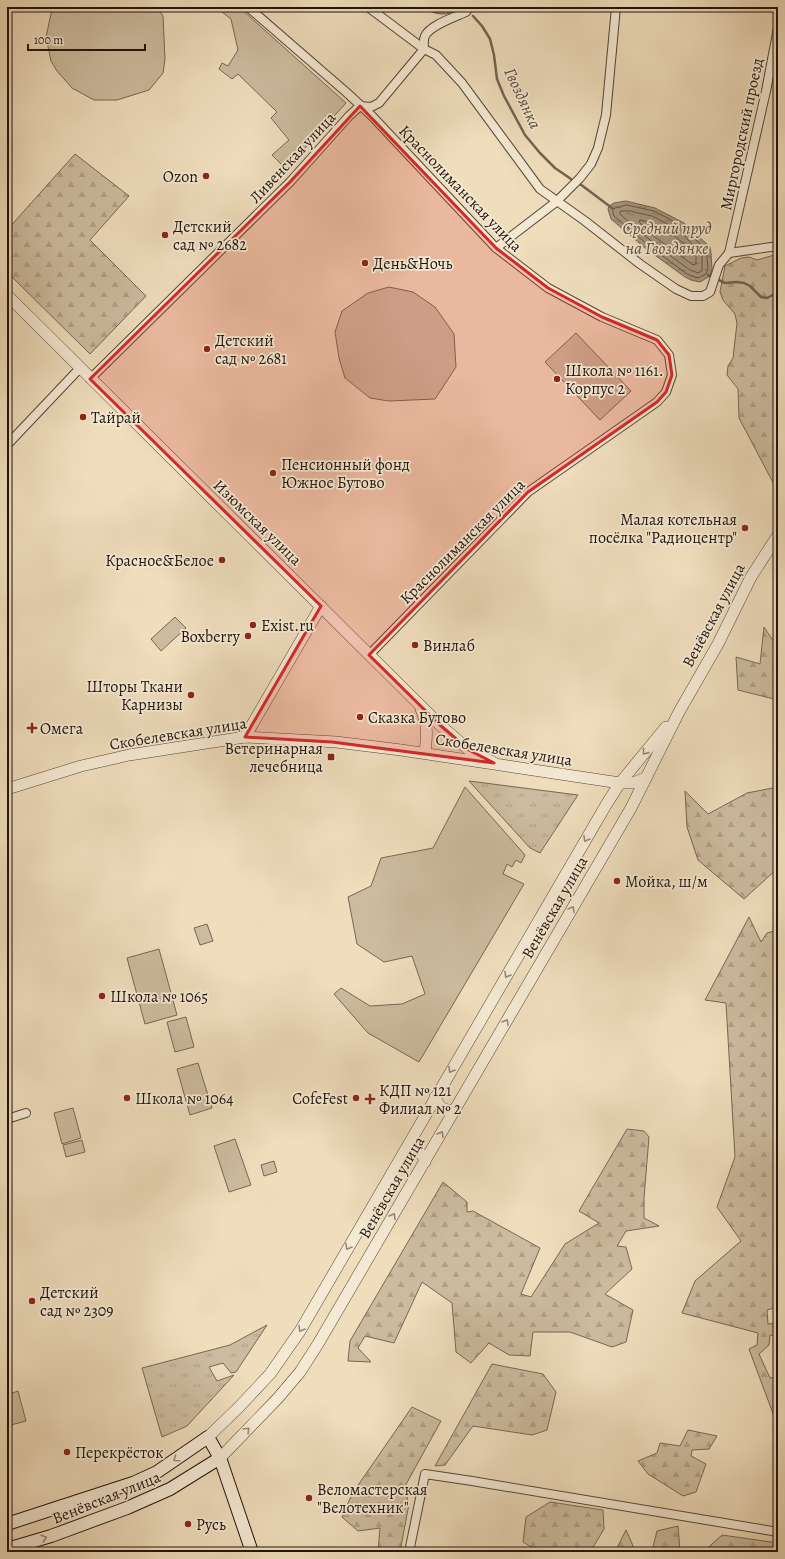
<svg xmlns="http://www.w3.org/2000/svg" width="785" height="1559" font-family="Alegreya,serif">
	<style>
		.grass { fill: url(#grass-tufts); stroke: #766754 }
		.forest { fill: url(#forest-firs); stroke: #766754 }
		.park { fill: #ccbb9e; stroke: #766754 }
		.water { fill: url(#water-ripples); stroke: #726351 }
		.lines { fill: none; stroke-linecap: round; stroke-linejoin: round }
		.shore { stroke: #645646; stroke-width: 1 }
		.stream { stroke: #726351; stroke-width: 2.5 }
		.minor-casing { stroke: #544637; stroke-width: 10 }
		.tertiary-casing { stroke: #544637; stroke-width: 12 }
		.secondary-casing { stroke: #20130b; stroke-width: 14 }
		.minor { stroke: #f5e9d3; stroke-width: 8 }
		.tertiary { stroke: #f5e9d3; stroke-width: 11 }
		.secondary { stroke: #f5e9d3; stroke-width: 12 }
		.oneway { stroke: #958979 }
		.marked { fill: #d62828; fill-opacity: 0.2; stroke: #d62828; stroke-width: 3; stroke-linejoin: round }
		.poi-dot { fill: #8f2418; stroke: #f5e9d3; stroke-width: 1.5 }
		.labels { text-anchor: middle; stroke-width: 3.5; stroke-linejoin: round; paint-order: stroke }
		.street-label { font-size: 16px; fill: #20130b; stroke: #f5e9d3 }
		.poi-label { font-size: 16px; fill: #20130b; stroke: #f5e9d3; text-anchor: start }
		.water-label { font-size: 17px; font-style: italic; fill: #5e4f40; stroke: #f5e9d3 }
	</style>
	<defs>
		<pattern id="grass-tufts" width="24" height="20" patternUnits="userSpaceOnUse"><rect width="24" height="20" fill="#ccbb9e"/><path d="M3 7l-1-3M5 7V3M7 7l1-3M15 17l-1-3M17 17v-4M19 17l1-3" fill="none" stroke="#afa087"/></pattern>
		<pattern id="forest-firs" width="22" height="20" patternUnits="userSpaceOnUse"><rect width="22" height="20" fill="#ccbb9e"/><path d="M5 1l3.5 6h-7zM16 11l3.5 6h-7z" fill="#afa087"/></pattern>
		<pattern id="water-ripples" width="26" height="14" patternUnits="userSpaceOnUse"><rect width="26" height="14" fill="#a99880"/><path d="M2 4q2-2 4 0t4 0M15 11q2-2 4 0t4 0" fill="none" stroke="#897b67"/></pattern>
	</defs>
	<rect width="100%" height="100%" fill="#efddbc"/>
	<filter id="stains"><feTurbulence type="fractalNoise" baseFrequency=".005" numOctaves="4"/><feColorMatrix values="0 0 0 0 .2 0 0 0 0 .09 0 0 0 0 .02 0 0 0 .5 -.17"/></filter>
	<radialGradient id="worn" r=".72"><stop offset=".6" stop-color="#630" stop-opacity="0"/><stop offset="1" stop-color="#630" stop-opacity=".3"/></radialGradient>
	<g class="grass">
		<path d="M469,781L578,795L540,853L530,848Z"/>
		<path d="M267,1325L236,1372L231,1373L223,1363L209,1367L217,1381L234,1375L187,1426L162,1437L142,1368L230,1345Z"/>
	</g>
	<g class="forest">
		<path d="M75,154L129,196L90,240L146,296L90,354L7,272V230Z"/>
		<path d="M778,254V492L739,418L738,389L727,375L728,366L733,358L737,323L735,314L723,300L720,292L725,266L741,258L749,257L757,260Z"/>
		<path d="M764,627L778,648V700L738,690L736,657L760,664Z"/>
		<path d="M778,787V868L744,899L698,860L687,827L685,791L708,814L747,793Z"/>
		<path d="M749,917L761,942L767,933L778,930V1307L767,1310L768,1324L778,1323V1336L770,1335L769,1345L759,1354L770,1378L778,1377V1427L749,1349L757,1345L758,1333L682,1313L695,1281L741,1241L717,1207L735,1157L726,1003L705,1000Z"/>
		<path d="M627,1129L644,1131L649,1137L644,1198V1218L659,1226L626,1231L617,1246L626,1247L632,1269L605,1294L633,1310L626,1342L612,1347L570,1332H533L530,1356L509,1355L489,1343L471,1363L456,1352L452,1303L422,1282L394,1343L365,1336L358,1348L371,1362L348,1361L350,1341L443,1182L467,1202V1212L473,1211L540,1248L521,1294L531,1297L565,1244L599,1223L579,1211Z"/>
		<path d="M492,1364L543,1374L556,1392L547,1430L532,1435L473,1426L445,1465L435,1466Z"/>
		<path d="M412,1407L441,1421L404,1488L409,1504L400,1552H378L380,1528L358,1531L342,1517L352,1494Z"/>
		<path d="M688,1430L717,1436L709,1449L692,1450L691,1456L706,1464L696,1492L683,1496L648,1474L638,1461L657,1453L660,1443L680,1446Z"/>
		<path d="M550,1502L603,1510L604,1529L592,1549V1552H539L523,1542L526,1517Z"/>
		<path d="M678,1526L680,1552H615L626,1530L634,1548L652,1551L657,1531Z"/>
		<path d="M722,1535L778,1543V1552H703Z"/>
	</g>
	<g class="park">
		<path d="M54,7H157L163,16L165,59L163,73L149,90L117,100H94L72,88L57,71L51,61L46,37L52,9Z"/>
		<path d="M226,7H239L346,103L286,169L272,155L289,140L271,118L277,112L238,74L232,79L219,69L222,63L228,66L238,50L231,19L222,12Z"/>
		<path d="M389,287L413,292L435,307L454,334L456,367L435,399L389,401L370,398L345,378L339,358L335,332L342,311L368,293Z"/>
		<path d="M576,333L631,391L600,420L545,362Z"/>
		<path d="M175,617L186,628L161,651L151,639Z"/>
		<path d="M465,787L525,855L521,863L516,860L512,867L507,864L503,874L524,884L419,1062L368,1033L334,994L341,988L370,1006L402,1004L425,994L412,956L384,962L357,944L348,897L371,886L381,858L433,848Z"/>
		<path d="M207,924L213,941L200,945L194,928Z"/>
		<path d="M159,949L177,1015L145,1024L127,958Z"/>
		<path d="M186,1017L194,1047L175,1052L167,1022Z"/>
		<path d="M198,1063L212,1108L190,1115L177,1069Z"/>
		<path d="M73,1108L81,1138L62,1144L54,1113Z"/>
		<path d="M235,1139L251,1185L229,1192L214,1146Z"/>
		<path d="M82,1140L85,1152L66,1157L63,1145Z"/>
		<path d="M274,1161L277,1172L264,1176L261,1165Z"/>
		<path d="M18,1391L26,1421L7,1426V1395Z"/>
	</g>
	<g class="water">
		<path d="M423,7H466V9C449,14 439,18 423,7Z"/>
		<path d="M626,201L655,208L684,223L710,247L711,253L712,269L710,276L700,282L691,280L685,277L645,248L611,219L608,209L609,206L614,203Z"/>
	</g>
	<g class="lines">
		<g class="shore">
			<path d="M627,205L654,211L677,223L706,249L708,268L706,274L698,278L687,274L648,245L614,216L613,213V209Z"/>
			<path d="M621,211H630L652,216L679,230L692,244L702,251V271L698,273L690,270L657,246L620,214Z"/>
			<path d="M640,220L649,222L671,233L696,254V264L693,265L655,237L640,223Z"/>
		</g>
		<g class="stream">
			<path d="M473,16L482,26L490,39L494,55L497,79L504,96L525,135L540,153L555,168L571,179"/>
			<path d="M580,184L612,208"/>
			<path d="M708,275L725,283L737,282L744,283L750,286L761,297L767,298L778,292"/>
		</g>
		<g class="minor-casing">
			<g id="minor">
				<path d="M248,7L346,92L372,116L496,248L548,288L602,317L657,340L669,355L672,375L666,392L657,402L528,492L369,655"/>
				<path d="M368,7L424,49L436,55L462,83L540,189L585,221L640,264L676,289L691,296H703L710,292L719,265L729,253L766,91L778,28"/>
				<path d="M496,248L556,202L580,178L591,164L598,148L606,115L616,7"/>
				<path d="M729,253L778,246"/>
				<path d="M90,379L290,182L349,116L360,106L371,107L379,103L424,49C424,45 423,40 425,36C430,25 455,17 466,12L469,7"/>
				<path d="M7,445L80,368"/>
				<path d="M7,1119L26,1113"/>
				<path d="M409,1552L425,1474L472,1481L778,1532"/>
			</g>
		</g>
		<g class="tertiary-casing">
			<g id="tertiary">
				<path d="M7,295L440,725L469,750L494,763"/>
				<path d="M421,709C428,725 427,735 425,753"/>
				<path d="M245,737L321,606"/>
				<path d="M7,789L81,766L129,755L245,737L336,742L401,750L620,783H633L646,778"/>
				<path d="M435,1097C439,1108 444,1111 455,1110"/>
				<path d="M404,1152L417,1151L423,1156L425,1162"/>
				<path d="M208,1437L239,1407L270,1374L300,1331L606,805L620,783L666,727"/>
				<path d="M220,1458L278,1398L300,1372L318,1344L631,808L679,712L718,644L751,577L778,535"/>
			</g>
		</g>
		<g class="secondary-casing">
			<g id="secondary">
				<path d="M7,1524L133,1483L157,1472L208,1437L220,1458L252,1552"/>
				<path d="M7,1549L51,1536L127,1508L170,1489L220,1458"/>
			</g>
		</g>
		<use href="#minor" class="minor"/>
		<use href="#tertiary" class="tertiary"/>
		<use href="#secondary" class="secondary"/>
	</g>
	<defs><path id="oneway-chevron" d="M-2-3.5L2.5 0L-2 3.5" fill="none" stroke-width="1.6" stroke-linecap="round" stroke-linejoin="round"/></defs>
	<g class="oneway">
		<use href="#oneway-chevron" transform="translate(645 752) rotate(129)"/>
		<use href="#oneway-chevron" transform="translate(586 839) rotate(120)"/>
		<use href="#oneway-chevron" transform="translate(572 909) rotate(-60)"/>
		<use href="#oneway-chevron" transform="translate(507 975) rotate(120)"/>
		<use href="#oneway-chevron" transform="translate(506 1022) rotate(-60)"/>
		<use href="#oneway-chevron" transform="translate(451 1070) rotate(120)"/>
		<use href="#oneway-chevron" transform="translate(441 1134) rotate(-60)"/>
		<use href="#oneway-chevron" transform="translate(393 1216) rotate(-60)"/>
		<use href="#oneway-chevron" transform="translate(348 1247) rotate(120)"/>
		<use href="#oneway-chevron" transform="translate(301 1329) rotate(121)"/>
		<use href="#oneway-chevron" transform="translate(247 1430) rotate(-46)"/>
		<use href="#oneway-chevron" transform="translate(176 1459) rotate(145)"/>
		<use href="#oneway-chevron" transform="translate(44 1538) rotate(-17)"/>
	</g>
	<path class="marked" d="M360,106L496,248L548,288L602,317L657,340L669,355L672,375L666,392L657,402L528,492L369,655L440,725L469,750L494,763L332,742L245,737L321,606L90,379L290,182Z"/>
	<g class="poi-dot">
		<circle cx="206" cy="176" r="4"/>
		<circle cx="165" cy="235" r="4"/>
		<circle cx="365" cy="263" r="4"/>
		<circle cx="207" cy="349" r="4"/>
		<circle cx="557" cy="379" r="4"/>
		<circle cx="83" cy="417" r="4"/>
		<circle cx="273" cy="473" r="4"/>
		<circle cx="745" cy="528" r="4"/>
		<circle cx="222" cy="560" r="4"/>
		<circle cx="253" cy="625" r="4"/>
		<circle cx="248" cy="636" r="4"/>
		<circle cx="415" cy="645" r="4"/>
		<circle cx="191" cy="695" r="4"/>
		<circle cx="360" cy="717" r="4"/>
		<path d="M30 722h4v4h4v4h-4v4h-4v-4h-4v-4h4z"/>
		<rect x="327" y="753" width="8" height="8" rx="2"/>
		<circle cx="617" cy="881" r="4"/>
		<circle cx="102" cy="996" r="4"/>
		<circle cx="127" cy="1098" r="4"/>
		<circle cx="356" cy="1098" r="4"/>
		<path d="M368 1093h4v4h4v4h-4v4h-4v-4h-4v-4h4z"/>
		<circle cx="32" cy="1301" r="4"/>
		<circle cx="67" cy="1452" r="4"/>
		<circle cx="309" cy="1498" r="4"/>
		<circle cx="188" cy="1524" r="4"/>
	</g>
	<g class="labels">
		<g class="street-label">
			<text transform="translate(741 134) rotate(-78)" y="6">Миргородский проезд</text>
			<text transform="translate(292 157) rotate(-47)" y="6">Ливенская улица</text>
			<text transform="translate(461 188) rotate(46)" y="6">Краснолиманская улица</text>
			<text transform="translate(258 522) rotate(44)" y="6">Изюмская улица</text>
			<text transform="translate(462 541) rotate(-45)" y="6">Краснолиманская улица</text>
			<text transform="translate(713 615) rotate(-62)" y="6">Венёвская улица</text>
			<text transform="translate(178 733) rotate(-9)" y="6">Скобелевская улица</text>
			<text transform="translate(504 749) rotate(9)" y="6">Скобелевская улица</text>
			<text transform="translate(554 907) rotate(-60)" y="6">Венёвская улица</text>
			<text transform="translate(391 1187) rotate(-60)" y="6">Венёвская улица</text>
			<text transform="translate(106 1497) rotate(-22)" y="6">Венёвская улица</text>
		</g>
		<g class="poi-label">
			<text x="198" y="182" text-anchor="end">Ozon</text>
			<text x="173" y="232">Детский<tspan x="173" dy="18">сад № 2682</tspan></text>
			<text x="373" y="269">День&amp;Ночь</text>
			<text x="215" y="346">Детский<tspan x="215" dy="18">сад № 2681</tspan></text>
			<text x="565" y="376">Школа № 1161.<tspan x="565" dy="18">Корпус 2</tspan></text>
			<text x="91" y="423">Тайрай</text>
			<text x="281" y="470">Пенсионный фонд<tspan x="281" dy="18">Южное Бутово</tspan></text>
			<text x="737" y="525" text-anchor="end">Малая котельная<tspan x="737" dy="18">посёлка "Радиоцентр"</tspan></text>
			<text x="214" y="566" text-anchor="end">Красное&amp;Белое</text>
			<text x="261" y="631">Exist.ru</text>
			<text x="240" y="642" text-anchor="end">Boxberry</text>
			<text x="423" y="651">Винлаб</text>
			<text x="183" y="692" text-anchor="end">Шторы Ткани<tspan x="183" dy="18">Карнизы</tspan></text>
			<text x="368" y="723">Сказка Бутово</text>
			<text x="40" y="734">Омега</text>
			<text x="323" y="754" text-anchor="end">Ветеринарная<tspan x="323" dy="18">лечебница</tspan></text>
			<text x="625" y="887">Мойка, ш/м</text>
			<text x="110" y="1002">Школа № 1065</text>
			<text x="379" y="1096">КДП № 121<tspan x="379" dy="18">Филиал № 2</tspan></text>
			<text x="135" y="1104">Школа № 1064</text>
			<text x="348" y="1104" text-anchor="end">CofeFest</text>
			<text x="40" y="1298">Детский<tspan x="40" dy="18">сад № 2309</tspan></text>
			<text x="75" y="1458">Перекрёсток</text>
			<text x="317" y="1495">Веломастерская<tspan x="317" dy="18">"Велотехник"</tspan></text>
			<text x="196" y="1530">Русь</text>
		</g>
		<g class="water-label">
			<text transform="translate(523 98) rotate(65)" y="6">Гвоздянка</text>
			<text x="667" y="234">Средний пруд<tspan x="667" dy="20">на Гвоздянке</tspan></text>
		</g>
	</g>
	<rect width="785" height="1559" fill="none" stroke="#efddbc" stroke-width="24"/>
	<rect x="8" y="8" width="769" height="1543" fill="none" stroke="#20130b" stroke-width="2"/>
	<rect x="12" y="12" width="761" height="1535" fill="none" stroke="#20130b"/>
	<path d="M28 44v6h117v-6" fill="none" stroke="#20130b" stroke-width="2"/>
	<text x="34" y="44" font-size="12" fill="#20130b" stroke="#f5e9d3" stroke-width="3" paint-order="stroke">100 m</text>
	<rect width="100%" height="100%" filter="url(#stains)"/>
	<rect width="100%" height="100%" fill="url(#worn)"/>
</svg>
